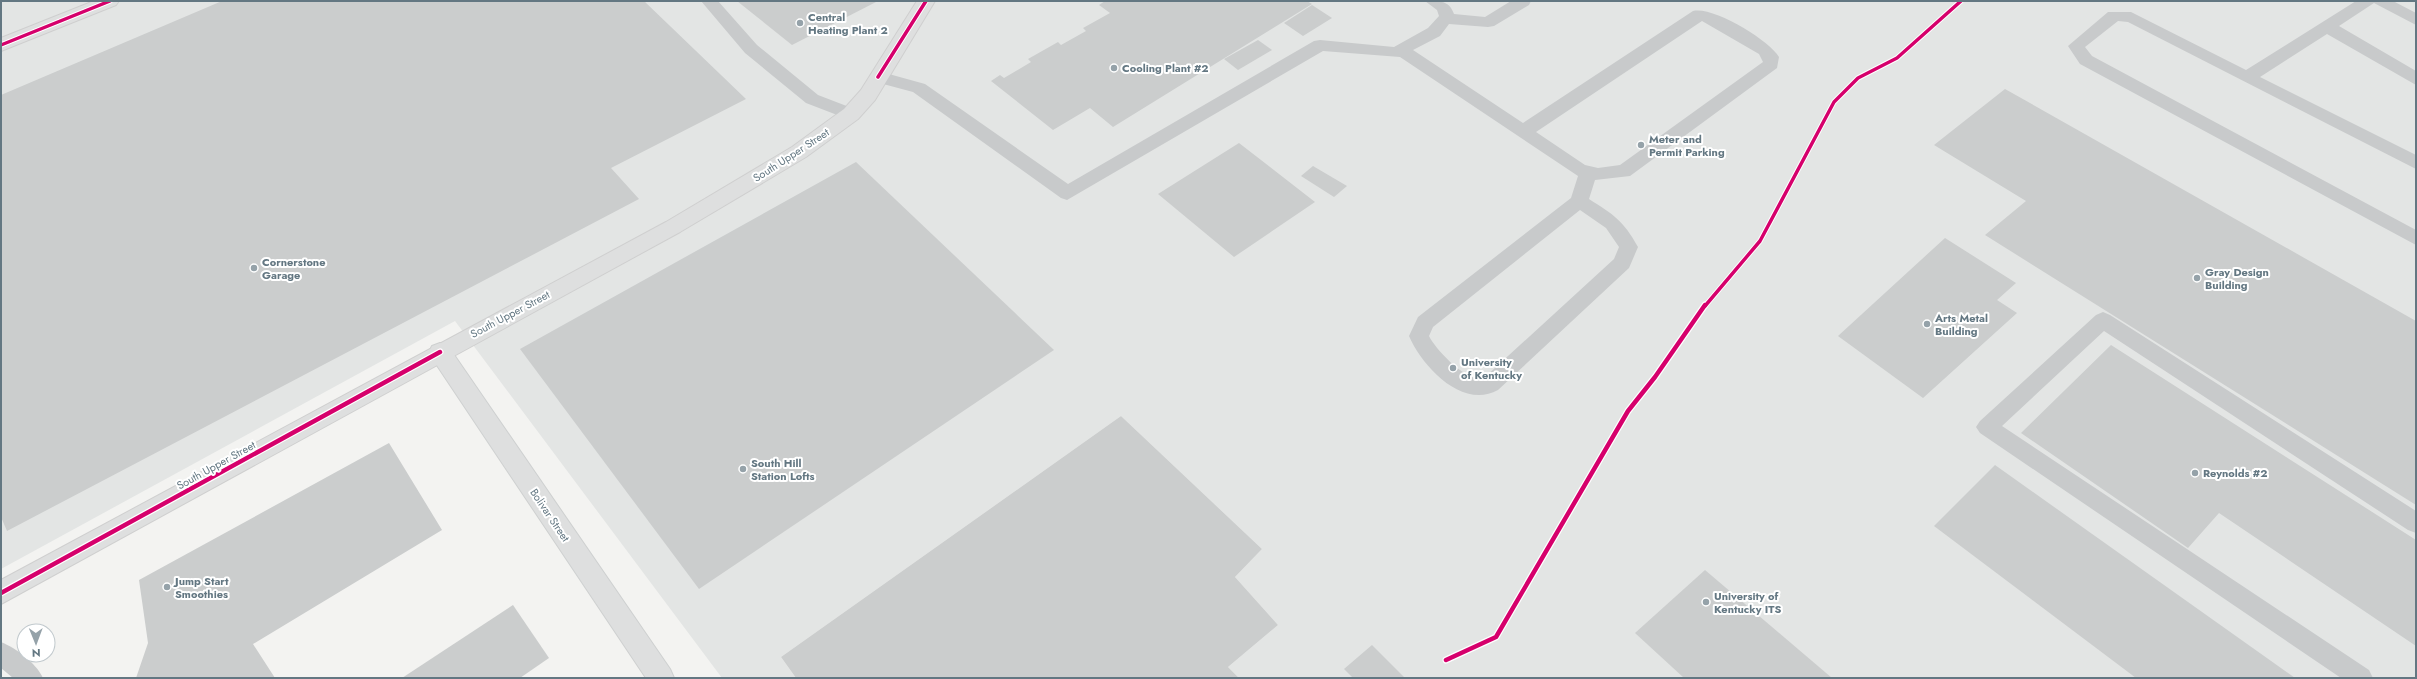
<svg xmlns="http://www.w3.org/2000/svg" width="2417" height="679" font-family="Jost,sans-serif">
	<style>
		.built { fill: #e3e5e4 }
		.building { fill: #cbcdcd }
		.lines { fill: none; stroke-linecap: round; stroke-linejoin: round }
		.secondary-casing { stroke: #ced0d0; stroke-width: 2 }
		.primary-casing { stroke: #cfcfcf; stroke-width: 2 }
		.lane { fill: #c8cacb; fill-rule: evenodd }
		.secondary { fill: #dedfdf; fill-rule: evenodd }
		.primary { fill: #dedfdf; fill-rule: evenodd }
		.cycleway-far1-casing { stroke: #fff; stroke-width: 5.5 }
		.cycleway-casing { stroke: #fff; stroke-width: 7 }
		.cycleway-far1 { stroke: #d6006c; stroke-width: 3.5 }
		.cycleway { stroke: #d6006c; stroke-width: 4.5 }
		.poi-dot { fill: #95a2a9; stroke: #fff; stroke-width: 1.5 }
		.labels { text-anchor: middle; stroke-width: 4; stroke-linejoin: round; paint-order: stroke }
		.poi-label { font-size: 11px; font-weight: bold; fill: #637782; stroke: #fff; text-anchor: start }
		.street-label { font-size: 11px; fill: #637782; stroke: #fff }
	</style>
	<rect width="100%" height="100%" fill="#f3f3f1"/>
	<path class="built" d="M1,1H2416V678H1239L1228,667L1278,625L1235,577L1262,549L1121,416L781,657L796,678H722L455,321L1,569Z"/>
	<g class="building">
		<path d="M222,1H644L746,99L611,168L639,199L7,531L1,517V95Z"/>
		<path d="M737,1H878L792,45Z"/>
		<path d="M1105,1H1307L1312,4L1113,127L1090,108L1053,130L991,81L1000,75L1004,78L1031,62L1028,59L1058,42L1061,45L1086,31L1083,28L1110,13L1099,5Z"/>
		<path d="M1312,5L1332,18L1303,36L1284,23Z"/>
		<path d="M1258,40L1272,50L1238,70L1224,59Z"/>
		<path d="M2005,89L2416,321V505L1985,235L2026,201L1934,145Z"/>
		<path d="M1239,143L1315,202L1234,257L1158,194Z"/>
		<path d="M856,162L1054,350L699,589L520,349Z"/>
		<path d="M1313,166L1347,186L1334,197L1301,176Z"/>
		<path d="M1945,238L2016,283L1997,300L2017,313L1923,398L1838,336Z"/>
		<path d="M2111,345L2416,540V646L2219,513L2188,548L2021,433Z"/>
		<path d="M1121,416L1262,549L1235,577L1278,625L1228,667L1239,678H796L781,657Z"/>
		<path d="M389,443L442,530L253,644L275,678H136L148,643L139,580Z"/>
		<path d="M1995,465L2295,678H2136L1934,526Z"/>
		<path d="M1705,570L1832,678H1684L1635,633Z"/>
		<path d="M513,605L549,658L520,678H402Z"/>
		<path d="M1372,645L1405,678H1353L1344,669Z"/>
	</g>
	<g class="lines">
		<g class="secondary-casing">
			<path id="secondary" d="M440,343L448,346L670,669L674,678H646L432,358L429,352L432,346Z"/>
		</g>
		<g class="primary-casing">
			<g id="primary">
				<path d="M94,1H119L116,5L1,51V38Z"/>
				<path d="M917,1H935L875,100L858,119L806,157L680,232L1,604V580L666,222L792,147L844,109L861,90Z"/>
			</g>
		</g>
		<g class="lane">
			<path d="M701,1H718L757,45L818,95L857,110L860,114L857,118L851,120L845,118L806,103L745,53Z"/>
			<path d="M1425,1C1440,1 1449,0 1454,14L1485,17L1511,1H1531L1529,5L1494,26L1488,27L1449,24L1440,36L1413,50L1523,123L1693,11C1713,6 1769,40 1779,57L1777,68L1630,176L1595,180L1589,199C1614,215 1623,220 1638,247L1629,268L1498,390C1462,410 1422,366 1409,336L1418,317L1571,198L1578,176L1400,57L1323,51L1067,200L1061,198L913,92L872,81L870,77L872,73L878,71L925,84L1068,184L1314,41L1320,40L1394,47L1428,28L1439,16L1437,10ZM1702,21L1759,54L1763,62L1620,165L1598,168L1585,165L1536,132ZM1580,210L1606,228L1619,247L1614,259L1484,378C1469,385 1435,349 1429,336L1433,327Z"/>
			<path d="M2356,1H2393L2416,13V25L2374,3L2339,26L2416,71V85L2327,34L2260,77L2416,155V169L2128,22L2118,21L2085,47L2092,56L2416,230V245L2080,64L2068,46L2108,12H2131L2246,70Z"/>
			<path d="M2103,312L2110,315L2416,511V533L2408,530L2104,331L2002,426L2369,670L2373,678H2341L1980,433L1976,427L1980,421L2096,315Z"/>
			<path d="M1,642C16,648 36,663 43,678H13L1,668Z"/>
		</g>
		<use href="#secondary" class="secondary"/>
		<use href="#primary" class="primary"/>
		<g class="cycleway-far1-casing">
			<g id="cycleway-far1">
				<path d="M1,45L110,1"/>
				<path d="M878,77L926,1"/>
				<path d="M1705,306L1760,241L1834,102L1858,78L1897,58L1961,1"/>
			</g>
		</g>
		<g class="cycleway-casing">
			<g id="cycleway">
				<path d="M1,593L440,352"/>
				<path d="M1446,660L1496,637L1628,411L1655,377L1705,305"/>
			</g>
		</g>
		<use href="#cycleway-far1" class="cycleway-far1"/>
		<use href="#cycleway" class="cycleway"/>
	</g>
	<g class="poi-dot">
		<circle cx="800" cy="23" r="4"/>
		<circle cx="1114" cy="68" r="4"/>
		<circle cx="1641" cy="145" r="4"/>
		<circle cx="254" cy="268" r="4"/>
		<circle cx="2197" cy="278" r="4"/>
		<circle cx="1927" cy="324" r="4"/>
		<circle cx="1453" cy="368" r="4"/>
		<circle cx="743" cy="469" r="4"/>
		<circle cx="2195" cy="473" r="4"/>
		<circle cx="167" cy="587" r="4"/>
		<circle cx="1706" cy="602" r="4"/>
	</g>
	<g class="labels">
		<g class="poi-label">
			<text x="808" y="21">Central<tspan x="808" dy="13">Heating Plant 2</tspan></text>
			<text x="1122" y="72">Cooling Plant #2</text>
			<text x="1649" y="143">Meter and<tspan x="1649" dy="13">Permit Parking</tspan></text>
			<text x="262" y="266">Cornerstone<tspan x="262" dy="13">Garage</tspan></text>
			<text x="2205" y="276">Gray Design<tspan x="2205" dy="13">Building</tspan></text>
			<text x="1935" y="322">Arts Metal<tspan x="1935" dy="13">Building</tspan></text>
			<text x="1461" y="366">University<tspan x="1461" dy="13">of Kentucky</tspan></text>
			<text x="751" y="467">South Hill<tspan x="751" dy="13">Station Lofts</tspan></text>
			<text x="2203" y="477">Reynolds #2</text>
			<text x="175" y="585">Jump Start<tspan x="175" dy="13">Smoothies</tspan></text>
			<text x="1714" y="600">University of<tspan x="1714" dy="13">Kentucky ITS</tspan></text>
		</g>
		<g class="street-label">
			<text transform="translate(791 155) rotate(-33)" y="4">South Upper Street</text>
			<text transform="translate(510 314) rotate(-28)" y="4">South Upper Street</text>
			<text transform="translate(216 465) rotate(-29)" y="4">South Upper Street</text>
			<text transform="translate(550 515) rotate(56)" y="4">Bolivar Street</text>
		</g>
	</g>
	<rect width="2417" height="679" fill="none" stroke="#637782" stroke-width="4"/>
	<g transform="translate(36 643) rotate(179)"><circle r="19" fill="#ffffff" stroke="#c1c9cd"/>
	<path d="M0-3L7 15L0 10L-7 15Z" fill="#95a2a9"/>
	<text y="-6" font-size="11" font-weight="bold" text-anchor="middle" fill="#637782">N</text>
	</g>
</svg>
